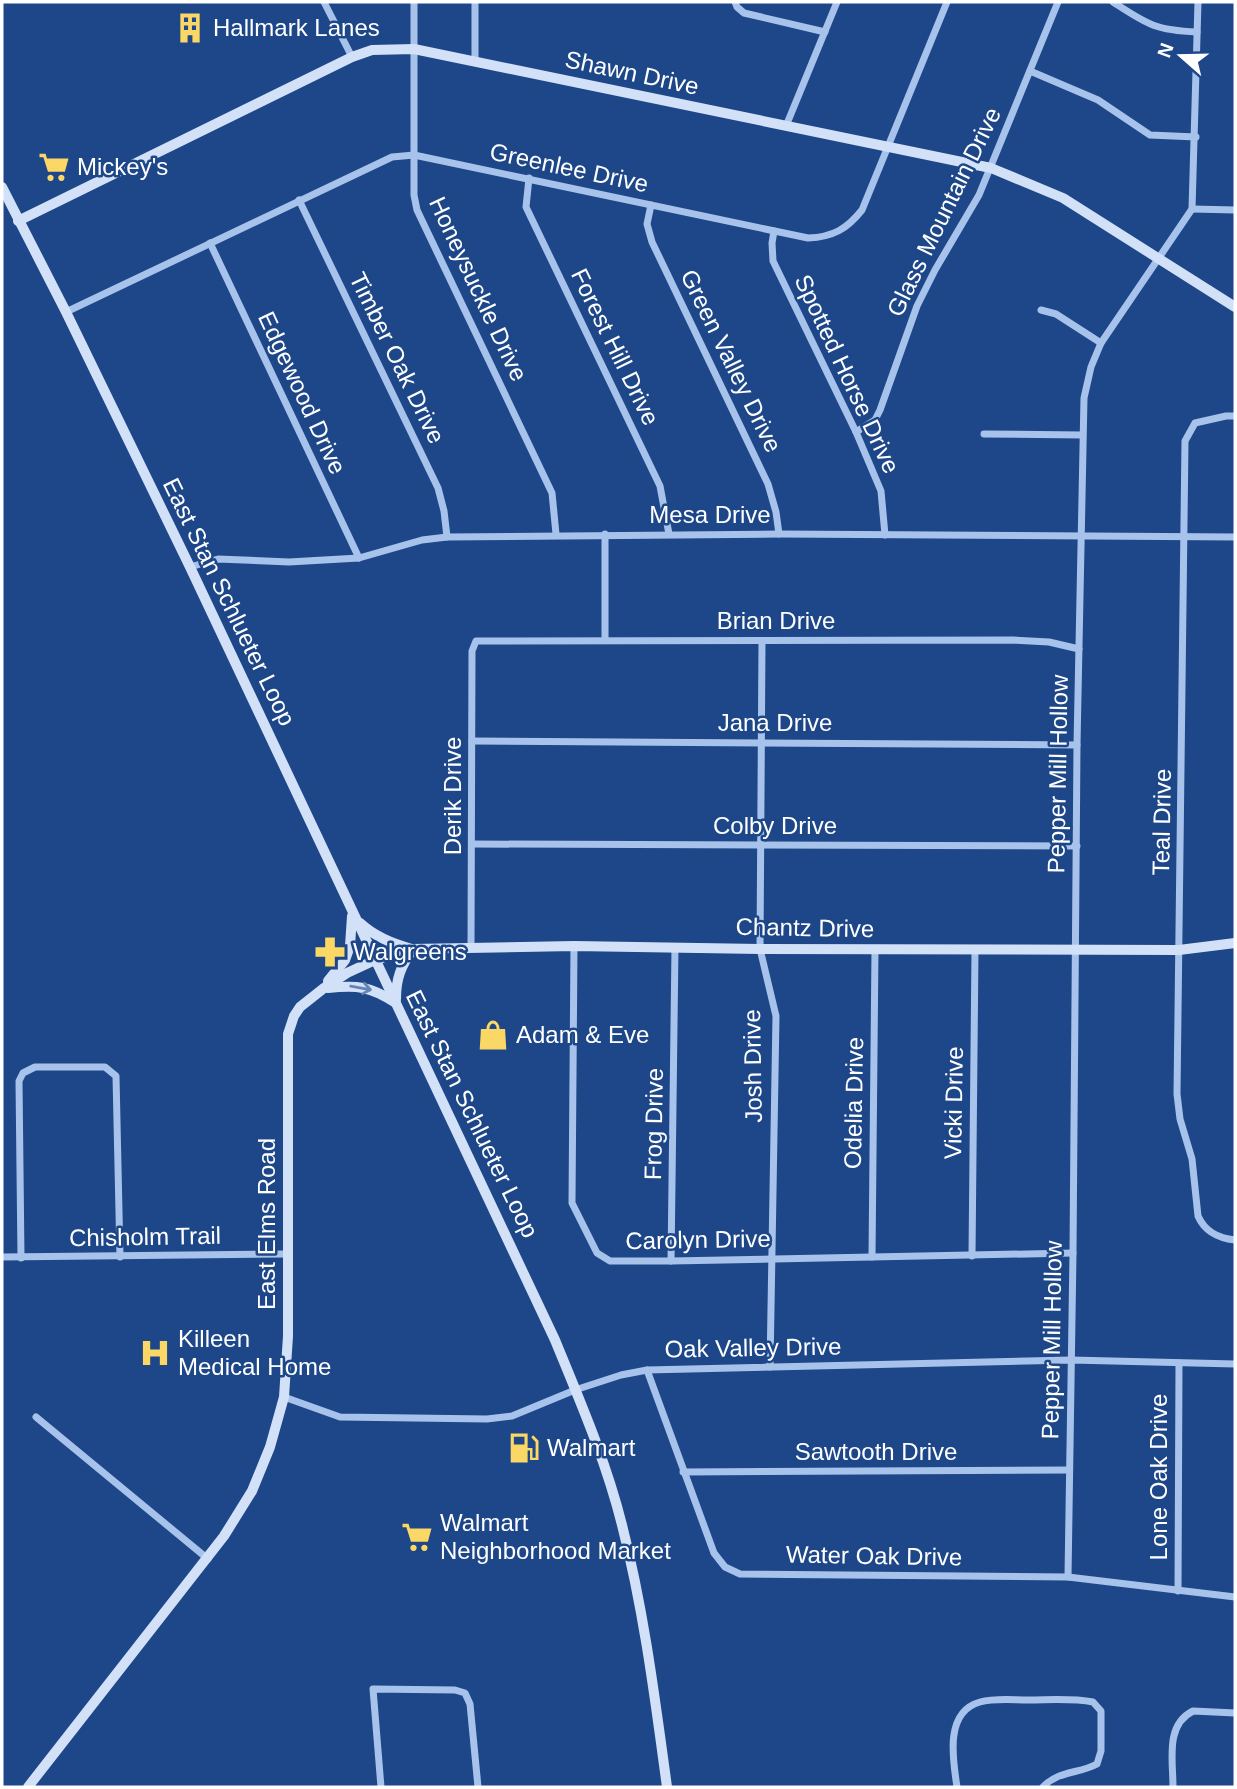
<svg xmlns="http://www.w3.org/2000/svg" width="1237" height="1789" font-family="Helvetica,sans-serif">
	<style>
		.lines { fill: none; stroke-linecap: round; stroke-linejoin: round }
		.street { stroke: #a7c3eb; stroke-width: 7 }
		.secondary { stroke: #d3e1f8; stroke-width: 10 }
		.oneway { stroke: #6685b5 }
		.labels { text-anchor: middle; stroke-width: 5; stroke-linejoin: round; paint-order: stroke }
		.poi-label { font-size: 24px; fill: #fff; stroke: #1d4788; text-anchor: start }
		.street-label { font-size: 24px; fill: #fff; stroke: #1d4788 }
	</style>
	<rect width="100%" height="100%" fill="#1d4788"/>
	<g class="lines">
		<g class="street">
			<path d="M324,2L352,57"/>
			<path d="M414,2V195L417,210L552,493L556,534"/>
			<path d="M735,2L737,7L744,13L825,32"/>
			<path d="M1113,2C1147,24 1154,30 1197,32"/>
			<path d="M475,62V2"/>
			<path d="M1030,71L1098,100L1150,135L1196,137"/>
			<path d="M786,126L837,2"/>
			<path d="M529,178L526,207L660,486L669,534"/>
			<path d="M299,200L438,488L444,511L447,537"/>
			<path d="M651,205L647,224L652,242L768,484L776,512L779,534"/>
			<path d="M1192,209L1235,210"/>
			<path d="M774,231L772,243L773,261L856,432L881,491L885,535"/>
			<path d="M210,243L359,558"/>
			<path d="M1041,310L1056,314L1101,343"/>
			<path d="M66,312L392,157L414,155L808,238C833,237 847,229 862,210L947,2"/>
			<path d="M1235,416H1226L1195,423L1185,441L1177,1094L1180,1119L1192,1159L1198,1216C1205,1232 1218,1238 1235,1240"/>
			<path d="M856,432L875,420L880,410L917,306L935,270L979,195L1058,2"/>
			<path d="M984,434L1082,435"/>
			<path d="M605,534V639"/>
			<path d="M190,567L218,559L289,562L359,558L422,540L447,537L779,534L1235,537"/>
			<path d="M762,641L760,949L776,1016L770,1367"/>
			<path d="M472,741L1077,745"/>
			<path d="M472,844L1077,846"/>
			<path d="M574,946L572,1203L597,1253L610,1261H671L1073,1253"/>
			<path d="M471,948L472,651L476,641L1013,640L1049,642L1079,649"/>
			<path d="M972,1256L975,950"/>
			<path d="M2,1257L288,1254"/>
			<path d="M872,1257L875,950"/>
			<path d="M21,1258L19,1081L23,1073L35,1067H105L116,1076L120,1257"/>
			<path d="M671,1261L675,947"/>
			<path d="M647,1370L714,1553L725,1567L740,1574L1068,1577L1235,1597"/>
			<path d="M284,1397L340,1417L487,1419L512,1416L575,1390L621,1375L647,1370L1071,1360L1235,1364"/>
			<path d="M36,1417L208,1559"/>
			<path d="M683,1472L1069,1470"/>
			<path d="M1068,1577L1073,1253L1077,745L1084,398L1091,367L1101,343L1192,209L1198,2"/>
			<path d="M1178,1591L1179,1363"/>
			<path d="M381,1787L373,1689L455,1690L465,1693L470,1704L478,1787"/>
			<path d="M957,1787C953,1760 944,1712 980,1702C995,1698 1012,1700 1028,1700C1049,1700 1072,1698 1093,1702L1101,1711V1751L1097,1764C1079,1774 1059,1770 1043,1787"/>
			<path d="M1173,1787C1173,1760 1165,1725 1193,1711L1235,1713"/>
		</g>
		<g class="secondary">
			<path d="M2,187L66,312L190,567L555,1340C580,1401 606,1461 622,1525C644,1611 655,1699 667,1787"/>
			<path d="M18,221L352,57L372,50L414,49L991,168L1063,198L1235,307"/>
			<path d="M360,923C374,936 393,944 412,949"/>
			<path d="M328,981L345,960L350,946L352,916"/>
			<path d="M328,988C357,985 370,986 396,1003"/>
			<path d="M396,999C396,978 401,966 413,949"/>
			<path d="M28,1787L224,1536L252,1491L270,1447L284,1397L288,1336V1034L294,1016L300,1007L324,988L347,973L375,960L412,949L574,946L760,949L1179,950L1235,943"/>
		</g>
	</g>
	<defs><path id="oneway-shaft" d="M-6 0H5M1.5-3L5.5 0L1.5 3" fill="none" stroke-width="1.6" stroke-linecap="round" stroke-linejoin="round" transform="scale(1.75)"/></defs>
	<use class="oneway" href="#oneway-shaft" transform="translate(361 988) rotate(10)"/>
	<defs>
		<g id="building-bare" transform="scale(2.415)"><path d="M-4-6H4V6H1V3H-1V6H-4ZM-2.5-4.3h1.7v1.8h-1.7ZM.8-4.3h1.7v1.8H.8ZM-2.5-1h1.7V.8h-1.7ZM.8-1h1.7V.8H.8Z" fill="#fbd765" stroke="#1d4788" stroke-width="2.5" paint-order="stroke"/></g>
		<g id="supermarket-bare" transform="scale(2.415)"><path d="M-6-5.5h2.5l.6 2H6L4.5 2H-2.5L-4.4-4H-6ZM-1.5 3.2a1.3 1.3 0 1 0 .1 0ZM3 3.2a1.3 1.3 0 1 0 .1 0Z" fill="#fbd765" stroke="#1d4788" stroke-width="2.5" paint-order="stroke"/></g>
		<g id="pharmacy-bare" transform="scale(2.415)"><path d="M-2-6h4v4h4v4h-4v4h-4v-4h-4v-4h4Z" fill="#fbd765" stroke="#1d4788" stroke-width="2.5" paint-order="stroke"/></g>
		<g id="shop-bare" transform="scale(2.415)"><path d="M-5-2.5h2.3a2.7 3.5 0 0 1 5.4 0H5L5.5 6h-11ZM-1.5-2.5h3a1.5 2.3 0 0 0-3 0Z" fill="#fbd765" stroke="#1d4788" stroke-width="2.5" paint-order="stroke"/></g>
		<g id="hospital-bare" transform="scale(2.415)"><path d="M-5-5h3v3.5h4V-5h3V5h-3V1.5h-4V5h-3Z" fill="#fbd765" stroke="#1d4788" stroke-width="2.5" paint-order="stroke"/></g>
		<g id="fuel-bare" transform="scale(2.415)"><path d="M-5.5-6h7V0h2V4h1.3V-2.5L3-4.5l.8-.8L6-3V5H2.5V1h-1V6h-7ZM-4.2-4.7v3.2H.2V-4.7Z" fill="#fbd765" stroke="#1d4788" stroke-width="2.5" paint-order="stroke"/></g>
	</defs>
	<g fill-rule="evenodd">
		<use href="#building-bare" x="190" y="28"/>
		<use href="#supermarket-bare" x="54" y="167"/>
		<use href="#pharmacy-bare" x="330" y="952"/>
		<use href="#shop-bare" x="493" y="1035"/>
		<use href="#hospital-bare" x="155" y="1353"/>
		<use href="#fuel-bare" x="524" y="1448"/>
		<use href="#supermarket-bare" x="417" y="1537"/>
	</g>
	<g class="labels">
		<g class="poi-label">
			<text x="213" y="36">Hallmark Lanes</text>
			<text x="77" y="175">Mickey's</text>
			<text x="353" y="960">Walgreens</text>
			<text x="516" y="1043">Adam &amp; Eve</text>
			<text x="178" y="1347">Killeen<tspan x="178" dy="28">Medical Home</tspan></text>
			<text x="547" y="1456">Walmart</text>
			<text x="440" y="1531">Walmart<tspan x="440" dy="28">Neighborhood Market</tspan></text>
		</g>
		<g class="street-label">
			<text transform="translate(632 73) rotate(12)" y="8">Shawn Drive</text>
			<text transform="translate(569 168) rotate(12)" y="8">Greenlee Drive</text>
			<text transform="translate(944 212) rotate(-64)" y="8">Glass Mountain Drive</text>
			<text transform="translate(478 289) rotate(65)" y="8">Honeysuckle Drive</text>
			<text transform="translate(615 347) rotate(64)" y="8">Forest Hill Drive</text>
			<text transform="translate(397 358) rotate(64)" y="8">Timber Oak Drive</text>
			<text transform="translate(731 361) rotate(64)" y="8">Green Valley Drive</text>
			<text transform="translate(847 374) rotate(65)" y="8">Spotted Horse Drive</text>
			<text transform="translate(302 393) rotate(65)" y="8">Edgewood Drive</text>
			<text x="710" y="523">Mesa Drive</text>
			<text transform="translate(229 602) rotate(64)" y="8">East Stan Schlueter Loop</text>
			<text x="776" y="629">Brian Drive</text>
			<text x="775" y="731">Jana Drive</text>
			<text transform="translate(1058 774) rotate(-89)" y="8">Pepper Mill Hollow</text>
			<text transform="translate(453 796) rotate(-90)" y="8">Derik Drive</text>
			<text transform="translate(1162 822) rotate(-89)" y="8">Teal Drive</text>
			<text x="775" y="834">Colby Drive</text>
			<text transform="translate(805 928) rotate(1)" y="8">Chantz Drive</text>
			<text transform="translate(753 1066) rotate(-91)" y="8">Josh Drive</text>
			<text transform="translate(854 1103) rotate(-89)" y="8">Odelia Drive</text>
			<text transform="translate(954 1103) rotate(-89)" y="8">Vicki Drive</text>
			<text transform="translate(472 1114) rotate(64)" y="8">East Stan Schlueter Loop</text>
			<text transform="translate(654 1124) rotate(-89)" y="8">Frog Drive</text>
			<text transform="translate(267 1224) rotate(-90)" y="8">East Elms Road</text>
			<text transform="translate(145 1237) rotate(-1)" y="8">Chisholm Trail</text>
			<text transform="translate(698 1240) rotate(-1)" y="8">Carolyn Drive</text>
			<text transform="translate(1052 1340) rotate(-89)" y="8">Pepper Mill Hollow</text>
			<text transform="translate(753 1348) rotate(-1)" y="8">Oak Valley Drive</text>
			<text x="876" y="1460">Sawtooth Drive</text>
			<text transform="translate(1159 1477) rotate(-90)" y="8">Lone Oak Drive</text>
			<text transform="translate(874 1556) rotate(1)" y="8">Water Oak Drive</text>
		</g>
	</g>
	<rect width="1237" height="1789" fill="none" stroke="#ffffff" stroke-width="7"/>
	<g transform="translate(1181 56) rotate(290)" stroke="#1d4788" stroke-width="5" paint-order="stroke">
	<path d="M0-5L12 26L0 18L-12 26Z" fill="#ffffff"/>
	<text y="-10" font-size="19" font-weight="bold" text-anchor="middle" fill="#ffffff">N</text>
	</g>
</svg>
